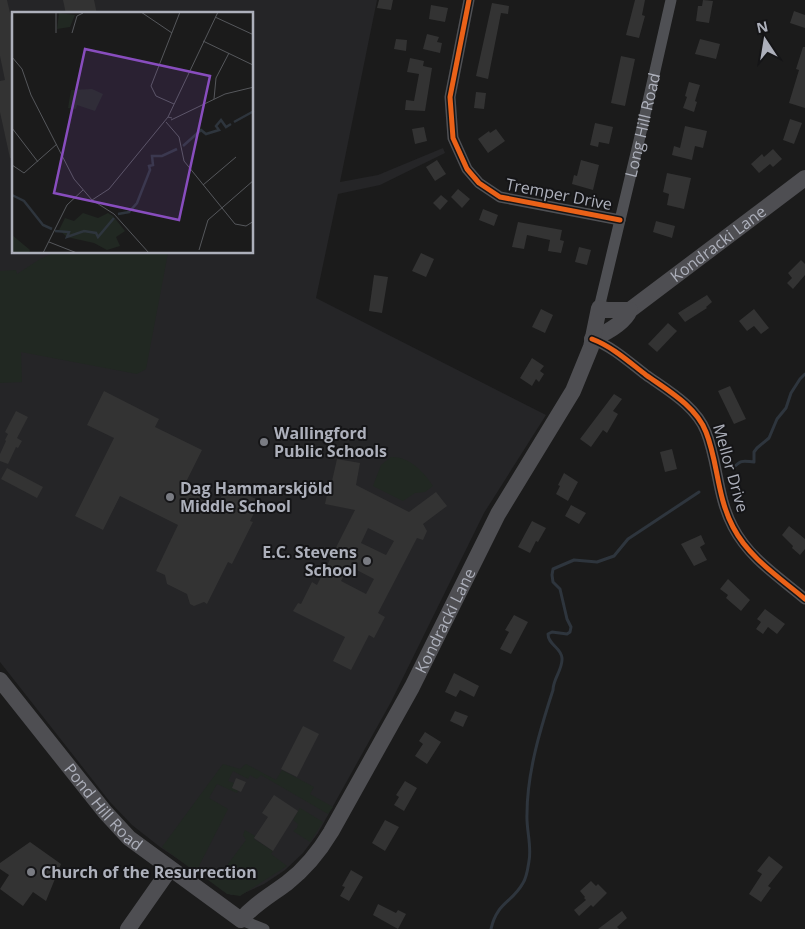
<svg xmlns="http://www.w3.org/2000/svg" width="805" height="929" font-family="'Open Sans',sans-serif">
	<style>
		.built { fill: #252527; fill-rule: evenodd }
		.green { fill: #212822 }
		.lines { fill: none; stroke-linecap: round; stroke-linejoin: round }
		.stream { stroke: #2e353d; stroke-width: 3 }
		.building { fill: #333; fill-rule: evenodd }
		.street { stroke: #4f5054; stroke-width: 11 }
		.secondary { stroke: #4e4e52; stroke-width: 16 }
		.cycleway-casing { stroke: #151517; stroke-width: 8 }
		.cycleway { stroke: #ea6118; stroke-width: 5 }
		.poi-dot { fill: #7a7c83; stroke: #151517; stroke-width: 2 }
		.labels { text-anchor: middle; stroke-width: 4; stroke-linejoin: round; paint-order: stroke }
		.street-label { font-size: 16px; fill: #adb0bb; stroke: #151517 }
		.poi-label { font-size: 16px; font-weight: bold; fill: #adb0bb; stroke: #151517; text-anchor: start }
		.inset-river { fill: none; stroke: #2e353d; stroke-width: 2.5 }
		.inset-road { fill: none; stroke: #55575b; stroke-width: 1 }
		.view { fill: #884dbe; fill-opacity: 0.15; stroke: #884dbe; stroke-width: 2.5 }
		.inset-edge { fill: none; stroke: #adb0bb; stroke-width: 2.5 }
	</style>
	<rect width="100%" height="100%" fill="#1b1b1b"/>
	<path class="built" d="M0,0H377L340,182L378,175L443,148L445,153L380,185L338,194L316,298L546,415L484,513L391,702L318,833L303,853L285,870L264,884L240,895H231L160,847L132,825L110,802L0,662ZM14,14H252V252H14Z"/>
	<g class="green">
		<path d="M56,252L168,253L146,369L137,374L21,352L22,382L0,383V271L16,270L17,274L40,259Z"/>
		<path d="M391,457C409,456 424,472 433,486L425,492L415,493L403,501L373,486L381,465Z"/>
		<path d="M223,764L240,769L246,764L276,780L282,770L314,787L310,794L333,807L328,814L261,775L257,779L250,775L248,779L233,771L228,781L234,783L232,787L238,790L237,793L217,784L209,798L228,809L199,866L202,869L198,874L162,847Z"/>
		<path d="M300,808L323,822L310,842L293,831L297,828L298,824L293,820Z"/>
		<path d="M245,830L255,836L254,839L273,851L271,854L287,866L240,896L227,894L208,880L212,876L219,875L222,872L246,840L243,835Z"/>
	</g>
	<g class="lines">
		<g class="stream">
			<path d="M733,468C742,459 743,461 754,462V452L757,448L769,438L777,419L786,408L791,393L800,379L805,374"/>
			<path d="M491,929C497,902 512,903 523,883C527,877 528,867 529,861C532,846 526,829 527,814C527,773 540,730 553,690C553,679 563,669 562,658C561,647 548,645 548,634L552,632L567,634L570,632L571,627L567,619L560,589L553,582L552,575L553,569L574,560L597,562L614,556L628,539L699,492"/>
		</g>
	</g>
	<g class="building">
		<path d="M0,0H7L14,30V158H10L0,112V81L5,80L0,56Z"/>
		<path d="M63,0H94L97,14H66Z"/>
		<path d="M379,0H393L391,10L377,8Z"/>
		<path d="M635,0H645L642,15L645,16L639,38L626,35Z"/>
		<path d="M703,0L713,1L709,23L696,21L698,6H702Z"/>
		<path d="M492,3L509,6L508,14L501,13L488,79L476,76Z"/>
		<path d="M431,5L448,8L445,22L429,19Z"/>
		<path d="M794,11L805,15V28L790,23Z"/>
		<path d="M427,34L439,37L437,42L442,43L440,53L423,49Z"/>
		<path d="M396,39L407,40L406,51L394,49Z"/>
		<path d="M700,39L720,44L716,59L695,54Z"/>
		<path d="M803,47H805V108L789,103L799,70L796,69Z"/>
		<path d="M621,56L635,59L625,106L611,103Z"/>
		<path d="M410,58L424,61L423,66L432,68L425,111L405,110L406,100L414,101L419,74L407,72Z"/>
		<path d="M689,82L700,85L695,101L697,102L694,112L683,108L687,97L685,96Z"/>
		<path d="M476,92L486,93L484,109L474,108Z"/>
		<path d="M790,119L802,123L794,144L783,140Z"/>
		<path d="M595,123L613,127L609,144L599,142L598,147L590,145Z"/>
		<path d="M685,126L707,131L703,148L695,146L692,160L672,155L674,146L680,148Z"/>
		<path d="M424,127L427,141L415,144L412,129Z"/>
		<path d="M496,129L505,141L488,153L478,139L489,131L490,133Z"/>
		<path d="M773,149L782,159L773,167L770,164L759,173L751,164L762,154L764,157Z"/>
		<path d="M437,160L446,174L435,181L426,167Z"/>
		<path d="M581,160L599,165L593,190L572,184L574,175L577,176Z"/>
		<path d="M667,173L691,178L684,209L667,205L669,194L663,192Z"/>
		<path d="M458,189L470,199L462,208L451,197Z"/>
		<path d="M441,195L448,201L440,210L433,203Z"/>
		<path d="M483,209L498,215L494,226L479,220Z"/>
		<path d="M656,221L675,226L672,238L653,232Z"/>
		<path d="M518,222L562,230L560,240L564,241L561,253L548,251L550,240L527,235L524,249L512,247Z"/>
		<path d="M579,247L591,250L587,265L575,262Z"/>
		<path d="M421,253L434,259L426,277L412,271Z"/>
		<path d="M801,260L805,264V275L793,289L787,283L792,278L788,273Z"/>
		<path d="M374,275L388,277L382,313L369,311Z"/>
		<path d="M707,295L712,302L706,307L707,308L685,322L678,313Z"/>
		<path d="M541,309L553,315L545,333L532,327Z"/>
		<path d="M754,309L769,328L761,334L754,326L747,331L739,321Z"/>
		<path d="M668,323L677,331L657,352L648,344Z"/>
		<path d="M532,358L544,366L540,371L544,374L539,382L536,379L532,386L520,378Z"/>
		<path d="M730,386L746,419L734,424L718,391Z"/>
		<path d="M104,391L159,419L155,427L202,450L184,486L218,503L227,485L260,501L250,521L253,522L232,564L228,562L207,604L204,602L194,606L190,604L187,594L167,584L165,575L156,571L178,525L120,496L103,530L75,516L114,438L87,425Z"/>
		<path d="M614,394L622,399L613,411L618,414L607,433L603,430L591,447L580,439Z"/>
		<path d="M16,411L28,417L17,438L22,441L18,448L16,447L8,464L0,461V454L6,441L5,440L8,434L5,432Z"/>
		<path d="M672,449L677,469L665,472L660,452Z"/>
		<path d="M337,459L360,463L356,485L409,512L436,492L447,506L423,524L427,531L423,540L417,538L378,613L385,617L374,638L369,635L351,670L333,661L345,637L293,611L298,603L301,604L312,582L317,585L355,510L325,504L330,481H332ZM368,528L394,541L386,555L361,543ZM349,566L374,579L366,594L341,581Z"/>
		<path d="M7,468L43,487L37,498L1,479Z"/>
		<path d="M564,473L578,482L568,501L556,494L560,486L558,485Z"/>
		<path d="M571,505L586,513L579,524L565,516Z"/>
		<path d="M532,521L546,528L538,542L536,541L530,553L518,547Z"/>
		<path d="M789,526L805,539V549L800,555L792,548L793,546L782,535Z"/>
		<path d="M701,535L705,544L700,547L707,560L694,566L681,544Z"/>
		<path d="M728,579L750,600L741,611L726,598L728,595L720,589Z"/>
		<path d="M765,609L785,624L777,634L768,627L763,634L756,629L761,622L757,619Z"/>
		<path d="M514,615L528,622L511,654L500,649L509,632L505,630Z"/>
		<path d="M454,673L479,686L474,697L460,690L456,697L445,692Z"/>
		<path d="M455,711L468,716L463,727L450,721Z"/>
		<path d="M303,726L319,734L297,777L281,769Z"/>
		<path d="M425,732L441,742L427,764L415,756L423,744L419,741Z"/>
		<path d="M236,778L246,782L241,792L232,788Z"/>
		<path d="M405,781L417,788L404,811L394,805L399,797L396,795Z"/>
		<path d="M274,795L298,811L273,851L254,838L268,817L262,813Z"/>
		<path d="M385,820L399,827L385,851L372,843Z"/>
		<path d="M30,842L61,864L46,901L33,892L23,906L0,889L9,875L0,869V863Z"/>
		<path d="M769,856L783,867L768,886L771,888L761,902L749,894L762,874L757,871Z"/>
		<path d="M351,870L363,877L349,901L340,896L345,887L342,886Z"/>
		<path d="M591,881L596,886L598,884L607,893L593,907L591,905L579,916L574,910L586,900L584,898L585,897L580,891Z"/>
		<path d="M378,904L396,913L398,910L406,914L398,929L373,915Z"/>
		<path d="M622,911L627,918L617,927L619,929H598Z"/>
	</g>
	<g class="lines">
		<g class="street">
			<path d="M469,0L450,97L453,138L467,169L479,183L500,197L620,220"/>
			<path id="s1" d="M599,308L642,128L671,0"/>
			<path d="M592,339C613,347 629,362 646,375C667,390 696,406 706,432C718,462 717,497 733,527C749,558 779,577 805,599"/>
			<path d="M241,920L264,929"/>
		</g>
		<g class="secondary">
			<path id="s2" d="M592,339C606,333 624,324 630,310L805,178"/>
			<path id="s3" d="M0,680L105,812L129,838L241,920C253,905 271,895 287,883C305,869 319,852 331,832L412,687L498,514L573,391L591,347L599,308L607,310H630"/>
			<path d="M128,929L170,869"/>
		</g>
		<g class="cycleway-casing">
			<g id="cycleway">
				<path d="M469,0L450,97L453,138L467,169L479,183L500,197L620,220"/>
				<path d="M592,339C613,347 629,362 646,375C667,390 696,406 706,432C718,462 717,497 733,527C749,558 779,577 805,599"/>
			</g>
		</g>
		<use href="#cycleway" class="cycleway"/>
	</g>
	<g class="poi-dot">
		<circle cx="264" cy="442" r="5"/>
		<circle cx="170" cy="497" r="5"/>
		<circle cx="367" cy="561" r="5"/>
		<circle cx="31" cy="872" r="5"/>
	</g>
	<g class="labels">
		<g class="street-label">
			<text dy="6" stroke="none"><textPath href="#s1" startOffset="188">Long Hill Road</textPath></text>
			<text transform="translate(559 194) rotate(11)" y="6">Tremper Drive</text>
			<text dy="6" stroke="none"><textPath href="#s2" startOffset="159">Kondracki Lane</textPath></text>
			<text transform="translate(731 468) rotate(74)" y="6">Mellor Drive</text>
			<text dy="6" stroke="none"><textPath href="#s3" startOffset="710">Kondracki Lane</textPath></text>
			<text dy="6" stroke="none"><textPath href="#s3" startOffset="164">Pond Hill Road</textPath></text>
		</g>
		<g class="poi-label">
			<text x="274" y="439">Wallingford<tspan x="274" dy="18">Public Schools</tspan></text>
			<text x="180" y="494">Dag Hammarskjöld<tspan x="180" dy="18">Middle School</tspan></text>
			<text x="357" y="558" text-anchor="end">E.C. Stevens<tspan x="357" dy="18">School</tspan></text>
			<text x="41" y="878">Church of the Resurrection</text>
		</g>
	</g>
	<g transform="translate(12 12)">
		<rect width="241" height="241" fill="#1b1b1b"/>
		<path d="M47,1L63,3L58,15L45,17ZM80,77L91,82L83,99L65,93L64,97L56,96L59,78ZM71,201L86,206L96,201L101,204L113,219L104,225L108,234L95,238L82,231L55,225L47,218L53,206L62,209ZM0,223L18,238L17,241H0Z" fill="#212822"/>
		<path class="inset-river" d="M222,110L242,99M171,134L189,118L194,122L207,118L204,114L209,108L214,115L219,112M0,183L12,189L31,213L40,217M106,202L117,200L125,191L138,158L137,154L141,153L140,144H150L165,137M43,219L57,220L55,225L72,219L84,221L86,225L102,206"/>
		<path class="inset-road" d="M44,0V21M129,0L160,21M203,5L242,23M60,21L65,4L71,1M191,29L241,53M0,45L10,57L19,83L62,167L80,188L97,177L156,105L160,106M202,87L204,66L217,41M162,92L144,84L139,74L168,0M156,105L206,0M159,108L213,82L242,75M154,110L167,125L172,149L223,212L234,214L242,209M0,116L26,150M0,153L12,161L45,132M191,173L224,145M80,188L102,202L137,241M37,230L65,241M187,238L196,208L242,168M31,241L55,193L71,178"/>
		<path class="view" d="M73,37L198,64L167,208L42,181Z"/>
		<rect width="241" height="241" class="inset-edge"/>
	</g>
	<g transform="translate(765 40) rotate(348)" stroke="#151517" stroke-width="4" paint-order="stroke">
	<path d="M0-4L9 19L0 12L-9 19Z" fill="#adb0bb"/>
	<text y="-8" font-size="14" font-weight="bold" text-anchor="middle" fill="#adb0bb">N</text>
	</g>
</svg>
